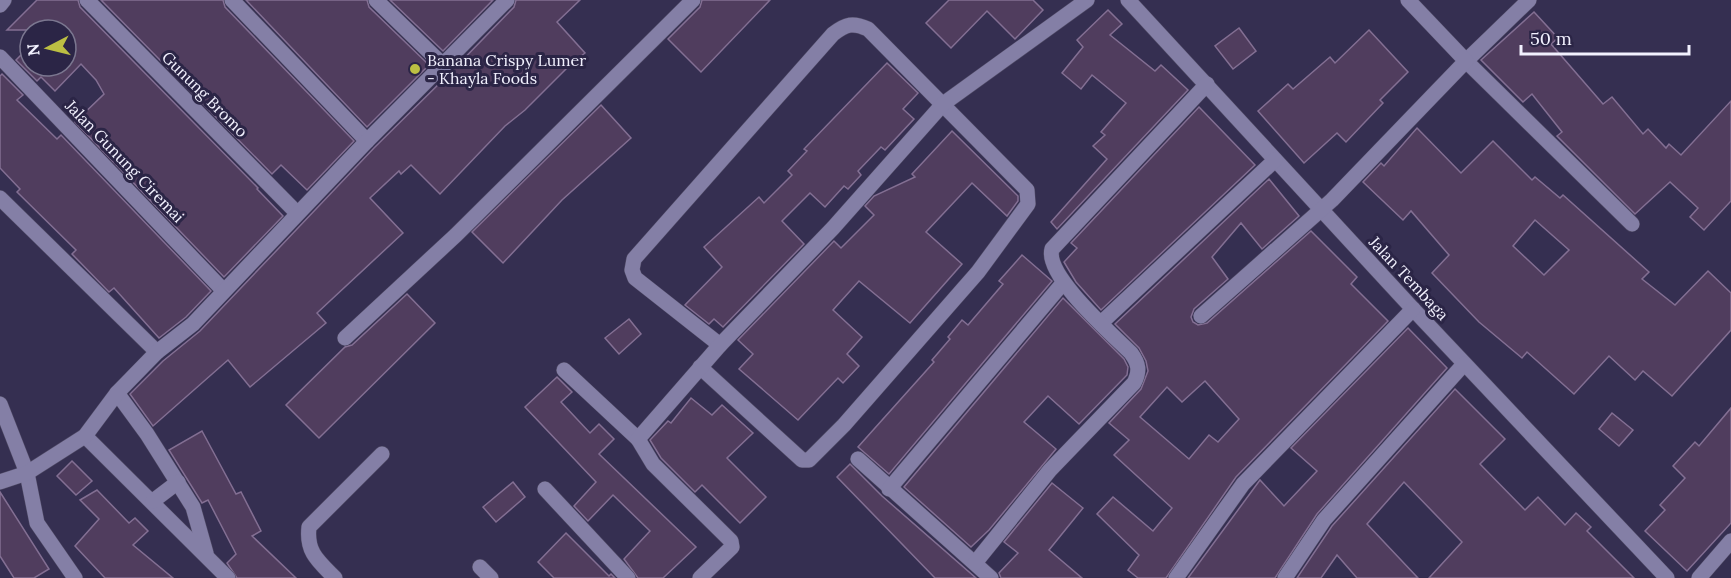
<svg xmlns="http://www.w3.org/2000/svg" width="1731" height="578" font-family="Lora,serif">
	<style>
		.building { fill: #503d5e; stroke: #836f93; stroke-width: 1.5; fill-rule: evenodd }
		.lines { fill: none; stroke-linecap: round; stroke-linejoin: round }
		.minor-casing { stroke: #504b66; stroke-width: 16 }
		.minor { stroke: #847fa6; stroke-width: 15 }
		.poi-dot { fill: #bcbf43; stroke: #2b2546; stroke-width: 2 }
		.labels { text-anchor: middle; stroke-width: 6; stroke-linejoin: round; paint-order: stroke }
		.poi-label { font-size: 16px; fill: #f2f1fe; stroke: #2b2546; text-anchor: start }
		.street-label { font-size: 16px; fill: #f2f1fe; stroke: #2b2546 }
	</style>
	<rect width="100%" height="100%" fill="#352f51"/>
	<g class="building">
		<path d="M37,0H78L80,7L258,188L257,189L283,216L224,277L75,122L104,94L96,80L81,64L55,91L41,77L37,81L16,60L30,46V66H66V30H7Z"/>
		<path d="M101,0H223L225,7L354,141L307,190L281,165L272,174Z"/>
		<path d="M246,0H367L369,7L429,65L367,127Z"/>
		<path d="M390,0H493L443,51Z"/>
		<path d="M516,0H580L557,22L585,53L571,64L525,110L505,126L440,194L411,165L401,174L399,171L370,198L403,233L317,313L326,323L250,387L228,360L153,426L130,394L163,361L200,331L374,148L451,72L514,7Z"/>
		<path d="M702,0H770L701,72L668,39L700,7Z"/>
		<path d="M949,0H1033L1043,10L1015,39L987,11L951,48L926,23Z"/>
		<path d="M1108,10L1122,24L1110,35L1155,71L1161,65L1188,90L1057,229L1051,222L1107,159L1093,146L1105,135L1101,132L1126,103L1092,75L1081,89L1062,73L1083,47L1077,40Z"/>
		<path d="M1534,12L1558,38L1551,44L1603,104L1612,97L1643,134L1648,129L1666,148L1669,144L1681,155L1731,101V201L1704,230L1690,217L1698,208L1670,182L1635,214L1557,136L1562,132L1532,94L1523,102L1481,60Z"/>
		<path d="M1239,28L1256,51L1233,69L1215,46Z"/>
		<path d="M1369,30L1408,72L1380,100L1383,103L1346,142L1337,133L1304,163L1258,111L1288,84L1293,89L1330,57L1335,63Z"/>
		<path d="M887,63L918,93L903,109L914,119L885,150L881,147L858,171L861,175L848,189L844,186L825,207L810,193L782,221L804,244L723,327L714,319L709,324L685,305L722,267L704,247L759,197L764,203L792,175L788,171L807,151L804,149Z"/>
		<path d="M2,74L23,95L17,100L57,139L61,135L211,291L186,317L159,338L114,288L109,292L72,254L76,250L17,192L20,189L0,168V76Z"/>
		<path d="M601,105L631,138L562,200L503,263L472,232Z"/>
		<path d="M1199,107L1255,165L1101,310L1076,282L1064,262L1077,248L1071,243Z"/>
		<path d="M1417,128L1461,173L1493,141L1532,180L1535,177L1560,198L1563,195L1649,272L1642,279L1675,305L1708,271L1731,293V330L1672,396L1643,371L1635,380L1609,356L1574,394L1527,352L1522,358L1479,322L1432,273L1449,255L1411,211L1403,220L1363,182L1381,163L1384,166ZM1535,220L1569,250L1544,275L1513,246Z"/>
		<path d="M952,131L1018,196V201L1007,216L972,183L926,232L962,264L910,323L859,281L833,310L862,337L847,354L859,366L843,383L838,378L798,420L739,369L753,354L738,340L834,241L841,248L874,215L865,206L874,196L915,177L912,174Z"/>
		<path d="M1269,179L1299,216L1262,249L1241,223L1212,257L1228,279L1194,309L1191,317L1193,322L1198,325L1207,323L1311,231L1357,277L1351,284L1388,321L1236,477L1166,578H1138L1128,570L1139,555L1097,514L1113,497L1153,531L1172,508L1114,455L1129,440L1109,423L1141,389L1148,371L1146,361L1139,348L1115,324ZM1205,381L1239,419L1218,442L1209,435L1189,459L1140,417L1167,387L1182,402Z"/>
		<path d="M1022,255L1052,281L889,474L858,447L934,362L932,360L950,339L948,337L962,320L968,325L1003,284L999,281Z"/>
		<path d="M407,294L435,323L319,438L286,405L345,347L352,345Z"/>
		<path d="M1063,298L1124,359L1128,367L1127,375L1079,424L1048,396L1024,422L1056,449L989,530L971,547L904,487Z"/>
		<path d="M629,319L641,334L619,354L605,338Z"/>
		<path d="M1408,328L1447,368L1317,514L1275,578H1188L1260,480L1284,506L1317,471L1291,448Z"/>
		<path d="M557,377L572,392L561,402L590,433L599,424L614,439L599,454L696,547L663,578H638L624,559L650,531L613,495L588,521L574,506L596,482L525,407Z"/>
		<path d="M1455,389L1505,439L1480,464L1525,510L1538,497L1565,525L1576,513L1591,527L1587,531L1634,578H1429L1462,542L1404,482L1367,524L1418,578H1357L1337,555L1321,578H1297L1332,526Z"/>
		<path d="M691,398L712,415L722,405L753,433L727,458L766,497L740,523L702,485L695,492L661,458L650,440L668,421L671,423Z"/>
		<path d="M1731,408V523L1687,571L1645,531L1665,510L1660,505L1685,478L1673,466L1695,442L1699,446Z"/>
		<path d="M1612,413L1633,430L1619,446L1599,429Z"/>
		<path d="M202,431L236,494L241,492L261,531L252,536L296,578H237L227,563L236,554L208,500L202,503L169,450Z"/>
		<path d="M72,461L92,481L76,495L57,476Z"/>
		<path d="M850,464L882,496L976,578H935L837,477Z"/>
		<path d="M513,482L525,497L496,522L483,507Z"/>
		<path d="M1052,483L1083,508L1049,550L1082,578H1001L999,573L1018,553L1004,542Z"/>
		<path d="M97,490L129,523L135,518L148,531L133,545L173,578H105L75,546L99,519L80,500Z"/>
		<path d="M0,492L49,569L34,578H14L0,556Z"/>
		<path d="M566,533L609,576L611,574L615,578H554L538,562Z"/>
	</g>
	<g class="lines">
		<g class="minor-casing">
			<g id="minor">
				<path d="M87,0L297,213"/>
				<path d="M232,0L367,141"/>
				<path d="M376,0L444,66"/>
				<path d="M1128,0L1413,309L1667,578"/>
				<path d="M1529,0L1466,61L1632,224"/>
				<path d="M0,5L4,0"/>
				<path d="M0,57L223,290"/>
				<path d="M0,198L157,352"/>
				<path d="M1201,316L1332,200L1466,61L1408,0"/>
				<path d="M1101,323L1275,160"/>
				<path d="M345,338L456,235L693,0"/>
				<path d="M700,367L802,460H809L844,425L978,272L1028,204L1027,190L868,29C853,22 846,24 833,34L634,259L632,270L635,278L720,345"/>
				<path d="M564,370L638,439"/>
				<path d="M117,393L147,434L193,507L206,553"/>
				<path d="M0,404L27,473L37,523L75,578"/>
				<path d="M85,436L228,578"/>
				<path d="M858,459L991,578"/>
				<path d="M0,482L27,473L85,436L117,393L157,352L193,324L367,141L507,0"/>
				<path d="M545,489L628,578"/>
				<path d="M889,489L1063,283"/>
				<path d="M153,501L178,482"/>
				<path d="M975,563L1050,470L1134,383C1140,371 1139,364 1131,353C1112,334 1044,275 1052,249L1207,84"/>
				<path d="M480,567L491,578"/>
				<path d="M335,578C318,561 306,552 309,527L382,454"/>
				<path d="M700,578L732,547L731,541L653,464L638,439L720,345L833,228L943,104L1087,0"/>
				<path d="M1176,578L1243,484L1413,309"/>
				<path d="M1285,578L1324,520L1464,364"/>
				<path d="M1699,578L1731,541"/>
			</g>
		</g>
		<use href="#minor" class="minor"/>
	</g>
	<circle class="poi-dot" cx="415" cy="69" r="6"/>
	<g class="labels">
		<g class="poi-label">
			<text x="427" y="66">Banana Crispy Lumer<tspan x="427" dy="18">- Khayla Foods</tspan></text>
		</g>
		<g class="street-label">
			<text transform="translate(205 94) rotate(45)" y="6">Gunung Bromo</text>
			<text transform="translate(125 161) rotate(46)" y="6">Jalan Gunung Ciremai</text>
			<text transform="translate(1409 278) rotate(47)" y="6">Jalan Tembaga</text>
		</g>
	</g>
	<g transform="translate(48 48) rotate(263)"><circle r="28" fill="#2b2546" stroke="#7b7790" stroke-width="1.5"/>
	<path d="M0-4.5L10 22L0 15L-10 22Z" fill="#bcbf43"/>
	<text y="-9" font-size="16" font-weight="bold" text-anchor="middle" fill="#f2f1fe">N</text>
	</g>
	<path d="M1521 45v9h168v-9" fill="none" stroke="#f2f1fe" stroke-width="3"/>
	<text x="1530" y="45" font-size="18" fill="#f2f1fe" stroke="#2b2546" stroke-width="4.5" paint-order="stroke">50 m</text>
</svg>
